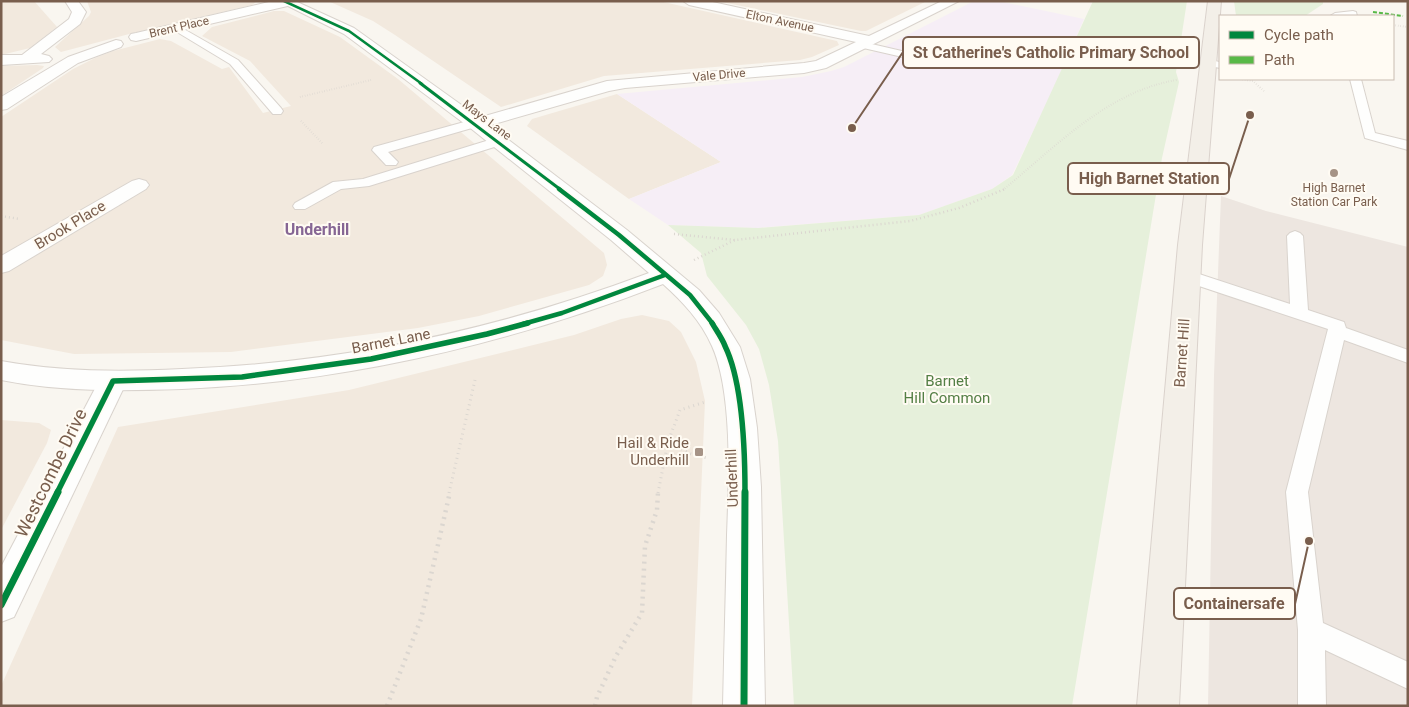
<svg xmlns="http://www.w3.org/2000/svg" width="1409" height="707" font-family="Roboto,sans-serif">
	<style>
		.residential { fill: #f2e9de }
		.industrial { fill: #ede6e0 }
		.education { fill: #f6eef6 }
		.green { fill: #e6f0db }
		.lines { fill: none; stroke-linecap: round; stroke-linejoin: round }
		.service-casing { stroke: #d9d3cd; stroke-width: 2 }
		.minor-casing { stroke: #d9d3cd; stroke-width: 2 }
		.tertiary-casing { stroke: #d9d3cd; stroke-width: 2 }
		.primary-casing { stroke: #dad2cc; stroke-width: 2 }
		.path-far3 { stroke: #dbd6d0; stroke-width: 2; stroke-dasharray: 0.5 2; stroke-linecap: butt }
		.path-far2 { stroke: #dbd6d0; stroke-width: 2.5; stroke-dasharray: 1 3; stroke-linecap: butt }
		.path-far1 { stroke: #dbd6d0; stroke-width: 3; stroke-dasharray: 1 4; stroke-linecap: butt }
		.path { stroke: #dbd6d0; stroke-width: 4.5; stroke-dasharray: 2 5; stroke-linecap: butt }
		.service { fill: #fefefd; fill-rule: evenodd }
		.minor { fill: #fefefd; fill-rule: evenodd }
		.tertiary { fill: #fefefd; fill-rule: evenodd }
		.primary { fill: #f3efe8; fill-rule: evenodd }
		.quiet { stroke: #58b947; stroke-width: 2; stroke-dasharray: 4 2; stroke-linecap: butt }
		.cycleway-far4-casing { stroke: #fffbf3; stroke-width: 4.5 }
		.cycleway-far3-casing { stroke: #fffbf3; stroke-width: 5 }
		.cycleway-far2-casing { stroke: #fffbf3; stroke-width: 7 }
		.cycleway-far1-casing { stroke: #fffbf3; stroke-width: 9 }
		.cycleway-casing { stroke: #fffbf3; stroke-width: 10 }
		.cycleway-far4 { stroke: #00873e; stroke-width: 2.5 }
		.cycleway-far3 { stroke: #00873e; stroke-width: 3 }
		.cycleway-far2 { stroke: #00873e; stroke-width: 4.5 }
		.cycleway-far1 { stroke: #00873e; stroke-width: 5.5 }
		.cycleway { stroke: #00873e; stroke-width: 7 }
		.poi-dot { fill: #a69386; stroke: #fffbf3; stroke-width: 2 }
		.labels { text-anchor: middle; stroke-width: 4; stroke-linejoin: round; paint-order: stroke }
		.far-street-label { font-size: 12px; fill: #795e4d; stroke: #fffbf3 }
		.far-poi-label { font-size: 12px; fill: #795e4d; stroke: #fffbf3 }
		.street-label { font-size: 15px; fill: #795e4d; stroke: #fffbf3 }
		.park-label { font-size: 15px; fill: #547f45; stroke: #fffbf3 }
		.poi-label { font-size: 15px; fill: #795e4d; stroke: #fffbf3; text-anchor: end }
		.neighbourhood-label { font-size: 16px; font-weight: bold; fill: #866694; stroke: #fffbf3 }
		.near-street-label { font-size: 18px; fill: #795e4d; stroke: #fffbf3 }
		.leader { fill: none; stroke: #795e4d; stroke-width: 2 }
		.callout-dot { fill: #795e4d; stroke: #fffbf3; stroke-width: 2 }
		.callout { fill: #fffbf3; stroke: #795e4d; stroke-width: 2 }
		.callout-label { font-size: 16px; text-anchor: middle; font-weight: bold; fill: #795e4d }
	</style>
	<rect width="100%" height="100%" fill="#f9f6f0"/>
	<g class="residential">
		<path d="M1,1H34L57,27L30,48L1,55Z"/>
		<path d="M87,1H253L256,2L252,5L133,33L61,52L55,47L89,16L91,12Z"/>
		<path d="M328,1H659L837,41L839,45L812,57L800,60L604,76L501,107L395,35L373,21Z"/>
		<path d="M718,1H927L866,31H861Z"/>
		<path d="M274,11H284L340,37L398,79L604,253L607,265L603,276L589,285L479,316L418,328L231,352L74,354L1,340V117L73,69L95,58L113,51L160,39L171,41L222,69L229,67L263,113L291,106L250,61L202,36L212,27Z"/>
		<path d="M37,65L44,66L43,68L1,96V66Z"/>
		<path d="M617,94L721,162L629,199L527,126L532,119Z"/>
		<path d="M642,315L669,321L681,332L696,362L705,401L692,706H1V686L118,427L349,390L574,335L621,319Z"/>
		<path d="M1,420L39,423L51,430L47,443L1,530Z"/>
	</g>
	<path class="industrial" d="M1221,196L1266,211L1408,247V706H1208L1214,375Z"/>
	<path class="education" d="M974,1H998L1084,19L1053,90L1012,175L992,189L919,215L757,228L668,225L629,199L721,162L617,94L802,77L831,71L844,67Z"/>
	<g class="green">
		<path d="M1093,1H1187L1176,72L1179,82L1162,158L1072,706H794L778,441L769,385L759,349L746,325L707,276L701,253L668,225L758,228L919,215L992,189L1013,175Z"/>
		<path d="M1234,1H1323V4L1305,16H1236Z"/>
	</g>
	<g class="lines">
		<g class="service-casing">
			<g id="service">
				<path d="M1353,11L1356,12L1357,16H1330L1335,13Z"/>
				<path d="M175,24L238,60L281,108L283,111L281,114H273L230,64L172,29V25Z"/>
				<path d="M863,42L919,55L941,43L945,42L950,45L920,61L859,47L858,45Z"/>
				<path d="M1209,60L1220,62V68L1205,65L1204,63L1205,61Z"/>
				<path d="M1350,79H1361L1375,133L1408,141V150L1365,138Z"/>
				<path d="M475,119L481,123L479,126L388,152L398,162L396,165H386L372,150L374,147Z"/>
				<path d="M499,137L505,141L504,144L369,186L341,189L305,209H295L293,206L295,203L333,182L363,179Z"/>
				<path d="M1295,231L1300,233L1303,236L1308,310L1344,322L1346,328L1408,350V363L1344,340L1308,492L1323,623L1408,662V689L1325,650L1326,706H1298V630L1286,492L1328,329L1181,280L1179,276L1181,272H1193L1290,304L1287,236L1290,233Z"/>
			</g>
		</g>
		<g class="minor-casing">
			<g id="minor">
				<path d="M65,1H78L86,12L80,24L41,54L49,56L52,59L49,62L1,65V55H22L69,19L72,12Z"/>
				<path d="M273,1L294,2L292,5L136,41L131,40L129,37L131,34L136,33Z"/>
				<path d="M683,1H708L869,36L942,1H959L826,68L804,73L625,88L609,91L477,129L471,128L468,124L471,120L607,81L804,63L816,61L856,42L689,5Z"/>
				<path d="M116,40L121,41L123,44L121,47L78,63L7,109L1,110V97L68,57Z"/>
				<path d="M139,179L146,181L149,185L146,189L9,271L1,273V256L132,181Z"/>
				<path d="M113,371L123,374L127,381L14,617L1,622V567L99,381L103,374Z"/>
			</g>
		</g>
		<g class="tertiary-casing">
			<path id="tertiary" d="M278,1H295L354,28L481,119L627,230L699,290L719,313L740,347L750,379L757,428L761,487L765,706H723C724,649 726,592 727,535C729,482 733,393 712,346C701,321 683,302 663,284C508,344 348,382 182,389C121,391 61,392 1,380V361C61,372 121,372 182,369C344,363 497,330 649,273L611,240L469,127L344,34Z"/>
		</g>
		<g class="primary-casing">
			<path id="primary" d="M1208,1H1221L1202,245L1179,706H1137L1178,245Z"/>
		</g>
		<g class="path-far3">
			<path d="M1393,25L1408,27"/>
			<path d="M1240,79L1253,81L1265,92"/>
			<path d="M300,97L371,80"/>
			<path d="M301,121L323,144"/>
			<path d="M1003,190C1055,147 1108,91 1177,80"/>
		</g>
		<g class="path-far2">
			<path d="M1,216L20,219"/>
			<path d="M674,234L735,240"/>
			<path d="M694,260L735,240L910,221L959,208L1005,189"/>
		</g>
		<g class="path-far1">
			<path d="M668,442L691,454L707,458"/>
			<path d="M449,493L475,380"/>
			<path d="M658,493L668,442L680,410L705,402"/>
		</g>
		<g class="path">
			<path d="M387,706L421,619L450,492"/>
			<path d="M595,706L597,697L616,656L642,613L645,546L657,510L658,492"/>
		</g>
		<use href="#service" class="service"/>
		<use href="#minor" class="minor"/>
		<use href="#tertiary" class="tertiary"/>
		<use href="#primary" class="primary"/>
		<path class="quiet" d="M1373,12L1403,16"/>
		<g class="cycleway-far4-casing">
			<path id="cycleway-far4" d="M284,1L349,31L422,84"/>
		</g>
		<g class="cycleway-far3-casing">
			<path id="cycleway-far3" d="M420,83L561,190"/>
		</g>
		<g class="cycleway-far2-casing">
			<g id="cycleway-far2">
				<path d="M559,189L619,235L690,295L713,324"/>
				<path d="M523,324L562,313L665,275"/>
			</g>
		</g>
		<g class="cycleway-far1-casing">
			<g id="cycleway-far1">
				<path d="M712,323C716,330 722,338 725,346C743,383 745,452 745,493"/>
				<path d="M57,493L113,381L242,377L371,359L487,334L528,323"/>
			</g>
		</g>
		<g class="cycleway-casing">
			<g id="cycleway">
				<path d="M1,605L58,492"/>
				<path d="M744,706L745,492"/>
			</g>
		</g>
		<use href="#cycleway-far4" class="cycleway-far4"/>
		<use href="#cycleway-far3" class="cycleway-far3"/>
		<use href="#cycleway-far2" class="cycleway-far2"/>
		<use href="#cycleway-far1" class="cycleway-far1"/>
		<use href="#cycleway" class="cycleway"/>
	</g>
	<g class="poi-dot">
		<circle cx="1334" cy="173" r="5"/>
		<rect x="694" y="447" width="10" height="10" rx="2.5"/>
	</g>
	<g class="labels">
		<g class="far-street-label">
			<text transform="translate(780 21) rotate(12)" y="4">Elton Avenue</text>
			<text transform="translate(179 27) rotate(-13)" y="4">Brent Place</text>
			<text transform="translate(719 75) rotate(-5)" y="4">Vale Drive</text>
			<text transform="translate(487 120) rotate(37)" y="4">Mays Lane</text>
		</g>
		<g class="far-poi-label">
			<text x="1334" y="192">High Barnet<tspan x="1334" dy="14">Station Car Park</tspan></text>
		</g>
		<g class="street-label">
			<text transform="translate(70 225) rotate(-31)" y="5">Brook Place</text>
			<text transform="translate(391 341) rotate(-11)" y="5">Barnet Lane</text>
			<text transform="translate(1182 353) rotate(-86)" y="5">Barnet Hill</text>
			<text transform="translate(732 478) rotate(-92)" y="5">Underhill</text>
		</g>
		<g class="park-label">
			<text x="947" y="386">Barnet<tspan x="947" dy="17">Hill Common</tspan></text>
		</g>
		<g class="poi-label">
			<text x="689" y="448">Hail &amp; Ride<tspan x="689" dy="17">Underhill</tspan></text>
		</g>
		<g class="neighbourhood-label">
			<text x="317" y="235">Underhill</text>
		</g>
		<g class="near-street-label">
			<text transform="translate(51 473) rotate(-64)" y="6">Westcombe Drive</text>
		</g>
	</g>
	<path class="leader" d="M852 128L903 52M1250 115L1229 179M1309 541L1295 604"/>
	<g class="callout-dot">
		<circle cx="852" cy="128" r="5"/>
		<circle cx="1250" cy="115" r="5"/>
		<circle cx="1309" cy="541" r="5"/>
	</g>
	<g class="callout">
		<rect x="903" y="37" width="296" height="31" rx="5"/>
		<rect x="1068" y="163" width="161" height="31" rx="5"/>
		<rect x="1174" y="588" width="121" height="31" rx="5"/>
	</g>
	<g class="callout-label">
		<text x="1051" y="58">St Catherine's Catholic Primary School</text>
		<text x="1149" y="184">High Barnet Station</text>
		<text x="1234" y="609">Containersafe</text>
	</g>
	<rect width="1409" height="707" fill="none" stroke="#795e4d" stroke-width="5"/>
	<rect x="1219" y="15" width="175" height="65" fill="#fffbf3" stroke="#c9bcb1"/>
	<rect x="1229" y="31" width="25" height="8" fill="#00873e" stroke="#c9bcb1"/>
	<text x="1264" y="40" font-size="15" fill="#795e4d">Cycle path</text>
	<rect x="1229" y="56" width="25" height="8" fill="#58b947" stroke="#c9bcb1"/>
	<text x="1264" y="65" font-size="15" fill="#795e4d">Path</text>
</svg>
